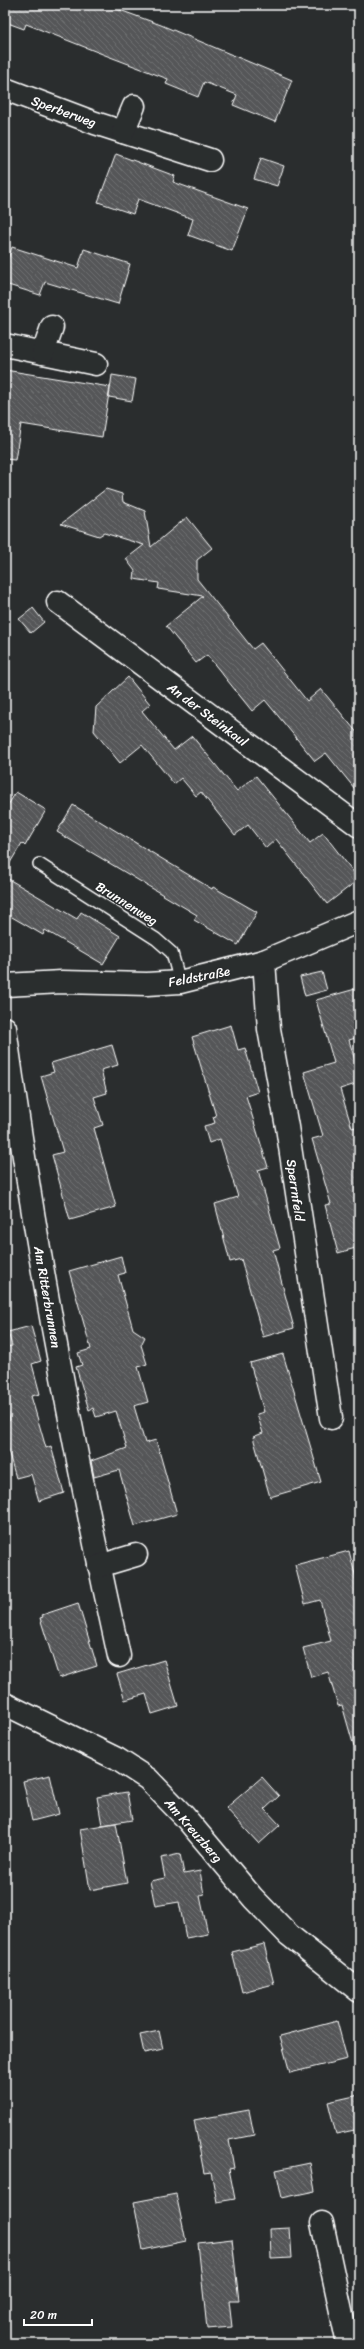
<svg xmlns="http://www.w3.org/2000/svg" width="364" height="2349" font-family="Sriracha,sans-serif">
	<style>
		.building { fill: url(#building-back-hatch); stroke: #fff }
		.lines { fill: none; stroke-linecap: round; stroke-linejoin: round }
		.lane-casing { stroke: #fff; stroke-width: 14 }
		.street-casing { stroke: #fff; stroke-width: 25 }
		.lane { stroke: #2a2d2e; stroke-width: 11 }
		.street { stroke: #2a2d2e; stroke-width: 22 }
		.labels { text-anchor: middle; stroke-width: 3; stroke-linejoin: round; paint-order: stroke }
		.street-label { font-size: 13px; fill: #fff; stroke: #2a2d2e }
	</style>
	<defs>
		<pattern id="building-back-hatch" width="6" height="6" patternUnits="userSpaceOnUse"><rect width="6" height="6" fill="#555758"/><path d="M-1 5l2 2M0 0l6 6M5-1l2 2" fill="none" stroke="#6e7071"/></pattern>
	</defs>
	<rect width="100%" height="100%" fill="#2a2d2e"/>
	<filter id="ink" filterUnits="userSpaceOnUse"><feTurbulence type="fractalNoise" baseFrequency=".025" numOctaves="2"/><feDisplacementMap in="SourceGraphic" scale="8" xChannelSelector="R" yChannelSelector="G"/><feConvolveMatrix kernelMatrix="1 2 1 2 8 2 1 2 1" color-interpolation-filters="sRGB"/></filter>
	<g filter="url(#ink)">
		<g class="building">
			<path d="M5,5H106L161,25L292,80L275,122L233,105L237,95L204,82L198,97L166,84L168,79L105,55L26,24L24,29L5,22Z"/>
			<path d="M116,154L175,176L173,182L248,209L232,251L188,235L193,219L138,199L133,214L98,202Z"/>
			<path d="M261,158L284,166L277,186L254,179Z"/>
			<path d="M12,247L78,268L84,249L130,264L118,304L45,282L40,295L5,284V268Z"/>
			<path d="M5,370L110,387L102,437L21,424L15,460L5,459Z"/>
			<path d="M112,375L136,379L132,401L109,397Z"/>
			<path d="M106,489L122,494L123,502L145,511L151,547L187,517L212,548L197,560V579L253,649L261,643L307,701L321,689L359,735V794L326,753L315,761L265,700L252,711L207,655L196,663L166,626L203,596L158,589L159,583L134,579L135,571L126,559L144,545L104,533L99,536L61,524Z"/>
			<path d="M33,608L44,622L31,633L19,619Z"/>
			<path d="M128,677L150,704L142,711L174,750L192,736L237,791L256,776L310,843L323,833L359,879L327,904L276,839L266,848L248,825L235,835L201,792L196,796L181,778L174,784L142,745L120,763L94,731L96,707Z"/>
			<path d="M16,792L46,810L25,846L22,843L5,871V810Z"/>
			<path d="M73,805L212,889L213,887L257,912L238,945L194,920L197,915L57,832Z"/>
			<path d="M5,877L77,919L81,912L120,936L103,964L45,930L43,935L5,913Z"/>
			<path d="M322,972L327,990L305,996L300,977Z"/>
			<path d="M359,988V1037L349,1040L359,1074V1083L340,1089L352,1128L359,1126V1247L338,1253L325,1205L331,1204L312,1139L323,1136L304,1072L334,1063L316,1000Z"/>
			<path d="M231,1025L238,1050L245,1048L258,1092L246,1096L268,1167L258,1170L280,1248L273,1250L294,1328L263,1337L241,1259L230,1262L215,1204L238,1197L220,1139L209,1143L204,1126L215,1123L213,1117L216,1116L192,1037Z"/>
			<path d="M112,1045L118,1065L101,1070L107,1093L94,1097L103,1125L94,1128L116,1207L70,1220L52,1155L63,1152L41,1076L54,1072L51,1063Z"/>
			<path d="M121,1256L125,1273L118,1275L133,1329L145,1337L141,1345L147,1364L138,1367L148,1402L134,1406L145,1443L156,1440L177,1514L135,1526L119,1470L94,1477L91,1461L127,1448L116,1411L96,1417L93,1408L89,1410L76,1367L82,1365L78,1353L91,1349L69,1271Z"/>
			<path d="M31,1326L41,1361L32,1364L40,1394L31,1396L46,1448L51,1446L64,1493L39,1501L31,1474L16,1478L5,1440V1422L10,1420L5,1402V1347L12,1346L8,1332Z"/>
			<path d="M283,1354L321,1482L270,1497L253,1437L263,1433L257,1414L264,1412L250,1363Z"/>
			<path d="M349,1551L359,1590V1746L354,1747L342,1705L338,1706L328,1672L311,1677L303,1648L331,1641L320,1600L305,1604L295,1565Z"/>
			<path d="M78,1603L97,1666L59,1678L40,1618L43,1617L42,1615Z"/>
			<path d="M164,1660L178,1706L152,1714L146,1694L125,1700L117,1674Z"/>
			<path d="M50,1775L59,1814L32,1821L23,1781Z"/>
			<path d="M262,1777L279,1796L265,1809L280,1825L259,1844L226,1808Z"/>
			<path d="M127,1792L132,1820L102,1825L97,1797Z"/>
			<path d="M116,1823L127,1883L90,1890L80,1829Z"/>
			<path d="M180,1854L184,1874L200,1871L204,1895L200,1896L208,1934L186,1938L179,1902L155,1906L150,1881L165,1878L161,1858Z"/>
			<path d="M264,1944L274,1984L242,1992L232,1952Z"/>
			<path d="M337,2021L347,2059L290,2073L280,2036Z"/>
			<path d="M159,2031L163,2049L144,2053L140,2035Z"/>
			<path d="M359,2095V2129L336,2134L328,2102Z"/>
			<path d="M249,2110L254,2135L229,2140L234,2168L229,2169L235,2199L217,2202L211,2172L204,2173L194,2120Z"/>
			<path d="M310,2163L315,2191L282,2198L276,2170Z"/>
			<path d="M176,2194L186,2241L143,2250L134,2202Z"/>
			<path d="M290,2228L292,2258L271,2259L270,2229Z"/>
			<path d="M232,2239L239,2301H229L232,2327L207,2329L198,2243Z"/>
		</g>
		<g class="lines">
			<g class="lane-casing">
				<path id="lane" d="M39,864L156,939L172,953L180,982"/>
			</g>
			<g class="street-casing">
				<g id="street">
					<path d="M5,89L95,123L210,160"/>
					<path d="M123,132L134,106"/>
					<path d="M5,345L96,364"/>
					<path d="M43,353L52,327"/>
					<path d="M58,602L359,826"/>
					<path d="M264,961L269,1029L287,1127L331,1418"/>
					<path d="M5,985L62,982L147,984L180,982L264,961L359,921"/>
					<path d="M5,1028C34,1239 73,1448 119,1656"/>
					<path d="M99,1566L136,1555"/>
					<path d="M5,1704L117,1759L148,1779L184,1816L253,1898L289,1935L359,1991"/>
					<path d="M322,2223L348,2344"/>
				</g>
			</g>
			<use href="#lane" class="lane"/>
			<use href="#street" class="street"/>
		</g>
	</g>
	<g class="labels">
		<g class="street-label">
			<text transform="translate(64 111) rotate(20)" y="5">Sperberweg</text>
			<text transform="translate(208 714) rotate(37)" y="5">An der Steinkaul</text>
			<text transform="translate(127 903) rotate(32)" y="5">Brunnenweg</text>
			<text transform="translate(199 976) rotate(-11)" y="5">Feldstraße</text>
			<text transform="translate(296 1190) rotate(82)" y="5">Sperrnfeld</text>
			<text transform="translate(48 1297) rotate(80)" y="5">Am Ritterbrunnen</text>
			<text transform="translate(194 1830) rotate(49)" y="5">Am Kreuzberg</text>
		</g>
	</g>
	<rect width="364" height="2349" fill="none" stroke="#2a2d2e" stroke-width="20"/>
	<rect x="10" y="10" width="344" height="2329" fill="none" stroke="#fff" stroke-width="1.5" filter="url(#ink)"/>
	<path d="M24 2319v6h68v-6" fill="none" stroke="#ffffff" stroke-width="2"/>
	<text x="30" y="2319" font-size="12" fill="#ffffff" stroke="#2a2d2e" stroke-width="3" paint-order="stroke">20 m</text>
</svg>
